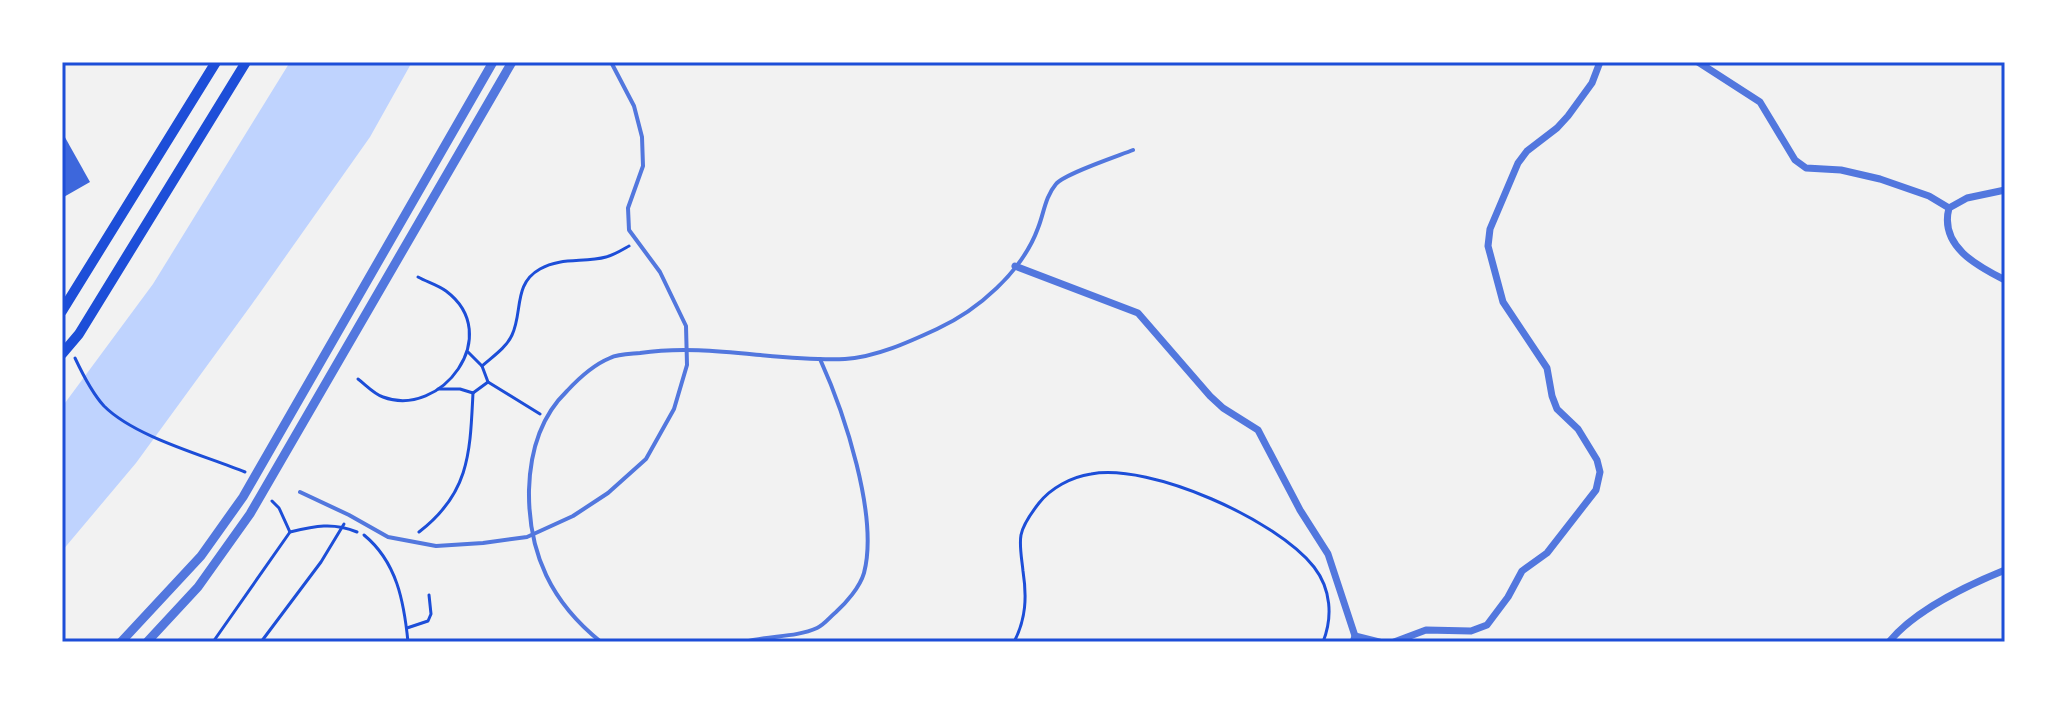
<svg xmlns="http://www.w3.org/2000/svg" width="2067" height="704" font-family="Jost,sans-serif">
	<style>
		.water { fill: #bfd3fe }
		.building { fill: #3d67dc }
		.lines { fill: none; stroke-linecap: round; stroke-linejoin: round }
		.path { stroke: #1d4ed8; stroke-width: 3 }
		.service { stroke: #5277de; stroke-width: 4 }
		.minor { stroke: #5277de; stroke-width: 7 }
		.tertiary { stroke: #5277de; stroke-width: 9 }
		.secondary { stroke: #1d4ed8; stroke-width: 10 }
		.neatline { fill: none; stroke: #1d4ed8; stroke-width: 3 }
	</style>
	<rect width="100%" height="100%" fill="#f2f2f2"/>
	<path class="water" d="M290,62H412L370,137L252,304L136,463L62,551V407L153,284Z"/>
	<path class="building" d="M62,132L90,182L62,198Z"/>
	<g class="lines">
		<g class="path">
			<path d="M75,358C83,375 92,393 104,406C135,437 203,455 245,472"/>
			<path d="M482,366C492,357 506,348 512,335C523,312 513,284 540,269C561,257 584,263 606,257C614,255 622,250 629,246"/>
			<path d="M358,379C366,385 374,394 383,397C441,419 505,335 446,291C438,285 427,282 418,277"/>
			<path d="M488,382L540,414"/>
			<path d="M438,389H460L473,393L488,382L482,366L468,352"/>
			<path d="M272,501L279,508L290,532"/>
			<path d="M419,532C470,493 470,452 473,393"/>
			<path d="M364,535C397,562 404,602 408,642"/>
			<path d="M407,628L428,621L431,614L429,595"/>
			<path d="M811,641L833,642"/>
			<path d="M213,642L290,532C315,526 333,522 357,532"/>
			<path d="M261,642L321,562L344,524"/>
			<path d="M1014,642C1026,619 1027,597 1023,571C1022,560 1019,546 1021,535C1023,524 1032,512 1039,503C1051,488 1071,477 1091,474C1151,463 1277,520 1314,567C1331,589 1333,617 1323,642"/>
		</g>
		<g class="service">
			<path d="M300,492L349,515L388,537L436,546L483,543L527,537L573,516L608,493L646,459L674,409L687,365L686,326L660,272L629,230L628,208L643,166L642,137L634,106L611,62"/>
			<path d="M601,642C552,603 528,554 529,490C530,453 540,417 567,391C579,378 593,365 610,358C618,354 630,354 640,353C709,343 776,362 845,359C876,357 909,342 937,329C978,310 1022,272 1038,228C1044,213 1045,197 1056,184C1064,174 1118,156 1133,150"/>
			<path d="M745,642C768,635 795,638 817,628C824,625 830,617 836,612C846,603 860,587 864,573C879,516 844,412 820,359"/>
		</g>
		<g class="minor">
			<path d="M1698,62L1760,102L1795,160L1806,168L1841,170L1880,179L1929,196L1949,208"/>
			<path d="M2005,190L1967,198L1949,208C1939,246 1977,266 2005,280"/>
			<path d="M1015,266L1138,313L1210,396L1223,408L1258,430L1300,510L1328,554L1355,636L1353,642"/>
			<path d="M1355,636L1379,642"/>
			<path d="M1394,642L1426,630L1471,631L1487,625L1508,597L1522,571L1547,553L1596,490L1600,472L1597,460L1578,429L1557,409L1552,396L1547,368L1503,302L1488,246L1490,229L1518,163L1527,151L1557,128L1568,116L1592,83L1600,62"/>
			<path d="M1889,642C1914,611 1968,585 2005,570"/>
		</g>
		<g class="tertiary">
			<path d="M121,642L201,556L243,497L493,62"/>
			<path d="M147,642L198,587L250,514L512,62"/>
		</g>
		<g class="secondary">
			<path d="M62,311L216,62"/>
			<path d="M62,354L79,334L246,62"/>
		</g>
	</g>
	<rect width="2067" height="704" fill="none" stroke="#ffffff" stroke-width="128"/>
	<rect x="64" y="64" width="1939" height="576" class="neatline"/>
</svg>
